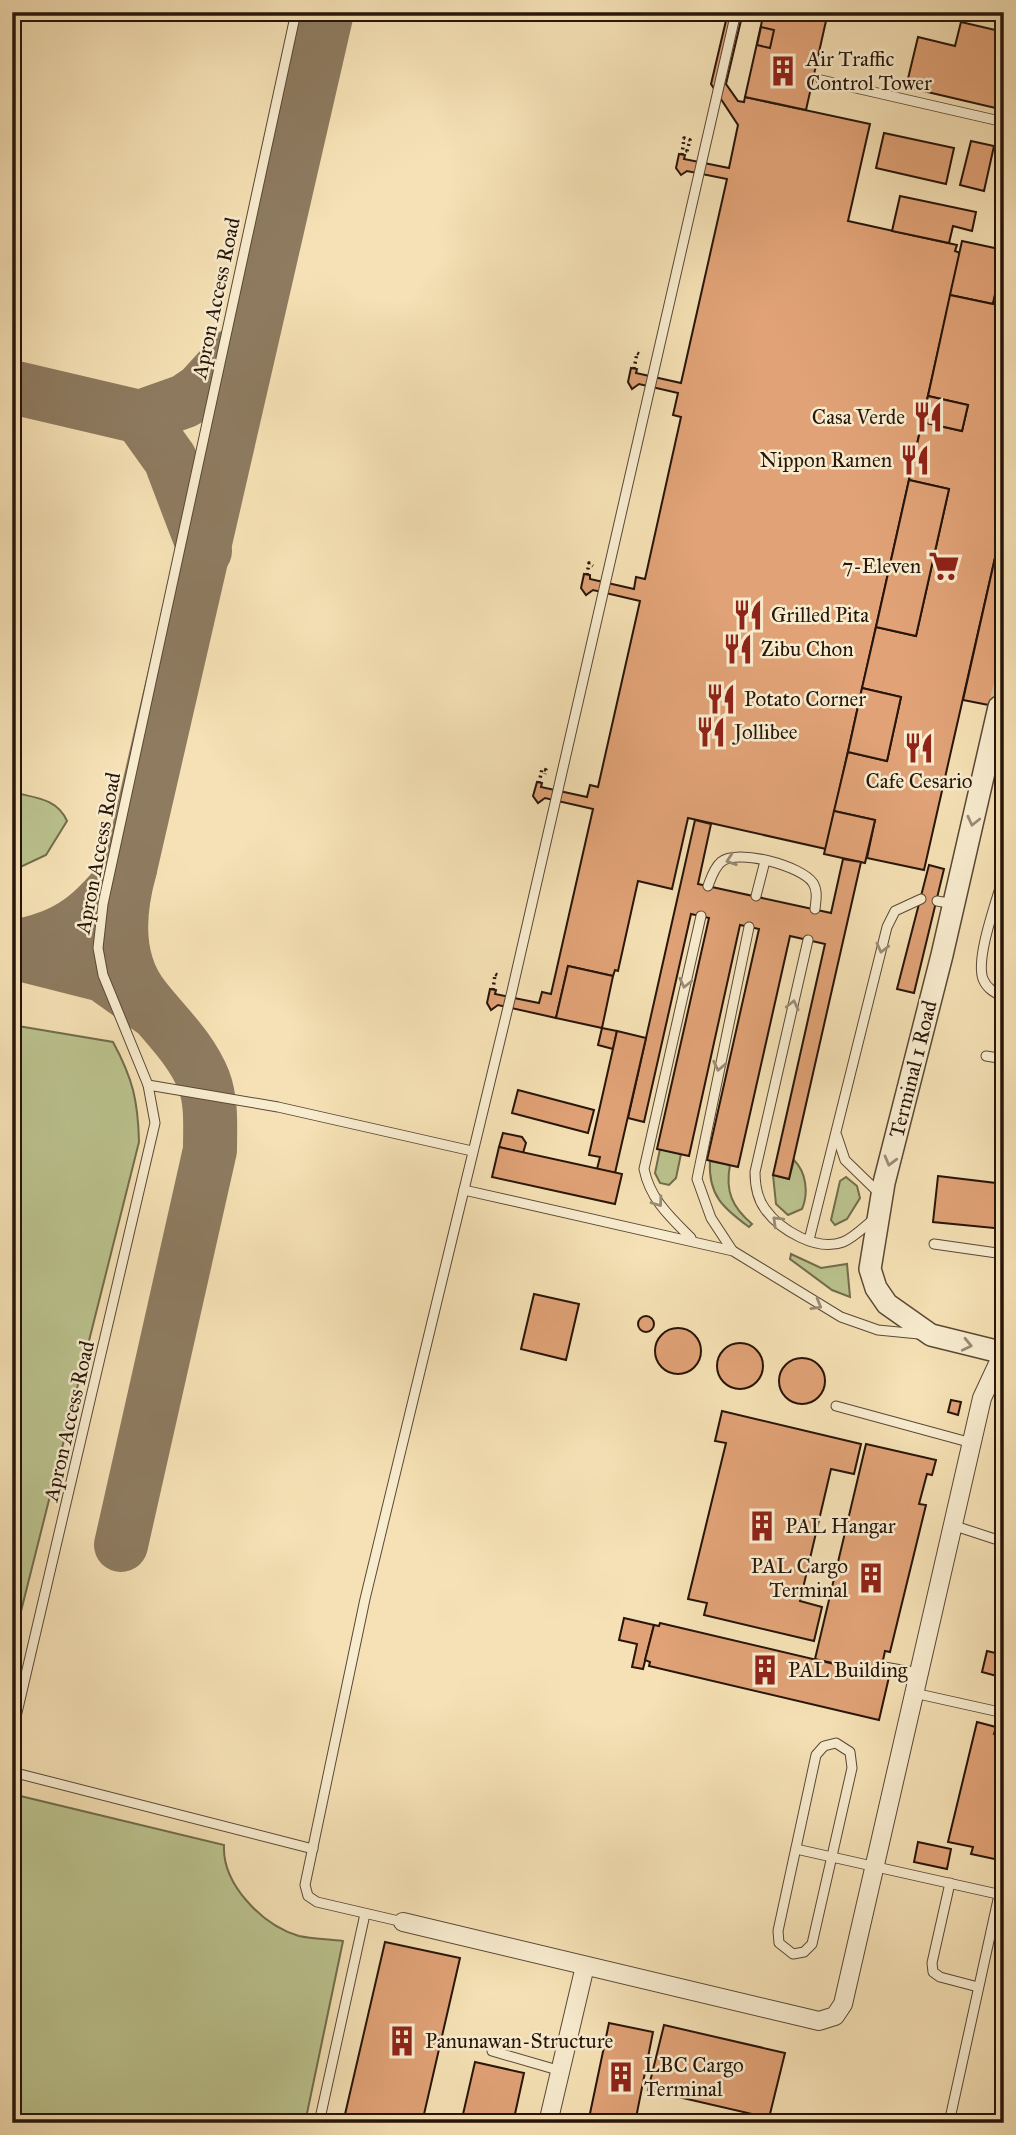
<svg xmlns="http://www.w3.org/2000/svg" width="1016" height="2135" font-family="'IM FELL Great Primer',serif">
	<style>
		.green { fill: #bbc38e; stroke: #716c4c; stroke-width: 2 }
		.lines { fill: none; stroke-linecap: round; stroke-linejoin: round }
		.taxiway { stroke: #8e7b60; stroke-width: 54 }
		.building { fill: #e0a276; stroke: #27150a; stroke-width: 2 }
		.tertiary-tunnel { stroke: #d6c29b; stroke-width: 21; stroke-dasharray: 21 10; stroke-linecap: butt }
		.service-casing { stroke: #5a4835; stroke-width: 11 }
		.minor-casing { stroke: #5a4835; stroke-width: 20 }
		.tertiary-casing { stroke: #5a4835; stroke-width: 24 }
		.path { stroke: #27150a; stroke-width: 3.5; stroke-dasharray: 2 3.5; stroke-linecap: butt }
		.service { stroke: #f8eccf; stroke-width: 9 }
		.minor { stroke: #f8eccf; stroke-width: 18 }
		.tertiary { stroke: #f8eccf; stroke-width: 21 }
		.oneway { stroke: #9a8b76 }
		.labels { text-anchor: middle; stroke-width: 5; stroke-linejoin: round; paint-order: stroke }
		.poi-label { font-size: 21px; fill: #27150a; stroke: #f8eccf; text-anchor: start }
		.street-label { font-size: 21px; fill: #27150a; stroke: #f8eccf }
	</style>
	<rect width="100%" height="100%" fill="#f5e1b5"/>
	<filter id="stains"><feTurbulence type="fractalNoise" baseFrequency=".00286" numOctaves="4"/><feColorMatrix values="0 0 0 0 .2 0 0 0 0 .09 0 0 0 0 .02 0 0 0 .5 -.17"/></filter>
	<radialGradient id="worn" r=".72"><stop offset=".6" stop-color="#630" stop-opacity="0"/><stop offset="1" stop-color="#630" stop-opacity=".3"/></radialGradient>
	<g class="green">
		<path d="M12,792C35,798 57,798 67,821L46,855L12,871Z"/>
		<path d="M12,1025L113,1042C133,1079 138,1101 139,1142L12,1647Z"/>
		<path d="M660,1149L681,1154L676,1178L669,1185L660,1183L655,1173Z"/>
		<path d="M794,1160C806,1172 809,1193 802,1209L788,1215L776,1204L773,1175L789,1179Z"/>
		<path d="M710,1161L730,1165C725,1191 732,1207 752,1224L749,1227C723,1208 708,1195 710,1161Z"/>
		<path d="M846,1177L857,1186L860,1198L847,1219L835,1225L831,1220L840,1181Z"/>
		<path d="M791,1254L821,1268L847,1264L850,1297L832,1290L790,1259Z"/>
		<path d="M12,1794L224,1845C222,1884 262,1925 299,1936C313,1939 329,1939 343,1941L305,2123H12Z"/>
	</g>
	<g class="lines">
		<g class="taxiway">
			<path d="M12,387L140,417L185,401L201,390L232,356L249,346"/>
			<path d="M140,417L170,459L205,551"/>
			<path d="M12,947C70,938 95,914 130,869L327,12"/>
			<path d="M12,952L103,975L152,1010"/>
			<path d="M121,1545L210,1150C210,1127 212,1103 204,1081C191,1048 165,1025 144,998C114,961 118,912 130,869"/>
		</g>
	</g>
	<g class="building">
		<path d="M728,12H743L726,84L738,101L744,102L745,97L870,124L848,221L957,245L955,251L960,253L826,849L688,818L672,889L638,881L618,971L615,970L613,976L568,966L556,1018L498,1005L491,1010L487,1003L490,989L496,990L495,994L539,1003L542,992L551,994L593,809L545,798L538,803L533,796L537,782L542,783L541,787L587,797L590,785L598,787L640,601L593,590L586,595L581,588L584,574L590,575V579L634,589L636,577L645,579L681,417L673,415L678,393L639,384L632,389L628,382L631,368L637,369L636,373L681,383L727,179L687,171L681,175L676,168L679,154L685,155L684,159L729,168L738,125L711,84Z"/>
		<path d="M764,12H828L806,110L745,97Z"/>
		<path d="M961,22L1004,32V110L906,87L918,37L955,46Z"/>
		<path d="M761,27L774,30L770,48L757,45Z"/>
		<path d="M884,133L954,148L946,184L876,168Z"/>
		<path d="M971,141L994,146L984,191L960,185Z"/>
		<path d="M900,196L976,212L972,231L953,226L949,243L892,231Z"/>
		<path d="M962,241L1004,250L993,304L950,295Z"/>
		<path d="M1003,263L1004,518L924,870L867,858L875,820L834,811L848,752L887,761L901,697L862,688L876,627L916,636L949,489L909,480L922,422L962,431L968,405L928,396L950,295L993,304Z"/>
		<path d="M928,396L968,405L962,431L922,422Z"/>
		<path d="M909,480L949,489L916,636L876,627Z"/>
		<path d="M1004,518V708L963,700Z"/>
		<path d="M862,688L901,697L887,761L848,752Z"/>
		<path d="M834,811L875,820L865,863L824,854Z"/>
		<path d="M695,820L711,824L698,884L831,913L843,859L861,862L789,1179L773,1175L825,944L790,936L738,1167L707,1160L759,929L740,925L689,1156L657,1149L709,918L691,914L644,1122L628,1118Z"/>
		<path d="M929,865L944,869L914,993L897,989Z"/>
		<path d="M568,966L613,976L602,1028L556,1018Z"/>
		<path d="M602,1028L617,1031L613,1049L598,1045Z"/>
		<path d="M617,1031L646,1038L615,1173L597,1169L600,1157L589,1155Z"/>
		<path d="M518,1090L594,1110L588,1133L512,1113Z"/>
		<path d="M503,1133L522,1137L526,1143L523,1153L499,1147Z"/>
		<path d="M499,1147L622,1174L615,1204L492,1177Z"/>
		<path d="M938,1176L1004,1184V1229L933,1222Z"/>
		<path d="M534,1294L579,1304L566,1360L521,1349Z"/>
		<circle cx="646" cy="1324" r="8"/>
		<circle cx="678" cy="1351" r="23"/>
		<circle cx="740" cy="1366" r="23"/>
		<circle cx="802" cy="1381" r="23"/>
		<path d="M951,1400L961,1402L958,1415L948,1412Z"/>
		<path d="M722,1411L861,1444L854,1474L831,1469L800,1601L822,1607L814,1641L704,1615L707,1603L688,1599L726,1443L715,1441Z"/>
		<path d="M866,1444L936,1460L932,1475L927,1474L919,1504L926,1505L890,1652L885,1651L880,1674L815,1659Z"/>
		<path d="M624,1618L654,1625L643,1669L632,1667L637,1644L619,1640Z"/>
		<path d="M660,1623L889,1677L879,1720L649,1666L650,1662L645,1660L654,1625L659,1626Z"/>
		<path d="M987,1651L1004,1655V1678L982,1672Z"/>
		<path d="M977,1722L996,1727L994,1734L1004,1736V1861L971,1854L973,1847L948,1842Z"/>
		<path d="M918,1842L951,1849L947,1869L914,1862Z"/>
		<path d="M385,1942L460,1958L422,2123H343Z"/>
		<path d="M609,2023L653,2032L635,2123H588Z"/>
		<path d="M664,2025L785,2053L769,2118L648,2090Z"/>
		<path d="M475,2062L524,2073L513,2123H461Z"/>
	</g>
	<g class="lines">
		<path class="tertiary-tunnel" d="M999,707L1004,685"/>
		<g class="service-casing">
			<g id="service">
				<path d="M821,80L1004,122"/>
				<path d="M1004,874C998,898 975,957 983,979C987,989 995,993 1004,997"/>
				<path d="M708,886C711,878 714,868 721,862C737,848 802,866 813,883C818,891 816,900 815,909"/>
				<path d="M756,896L765,861"/>
				<path d="M937,901L954,904"/>
				<path d="M808,940L755,1172C755,1186 757,1198 765,1209C780,1230 817,1252 843,1242C854,1238 865,1226 874,1219"/>
				<path d="M986,1056L1004,1059"/>
				<path d="M148,1085L278,1107L472,1151"/>
				<path d="M837,1136L845,1160L880,1194"/>
				<path d="M464,1190L733,1251L841,1317L878,1330L919,1334"/>
				<path d="M691,1238C670,1217 650,1199 644,1169L701,916"/>
				<path d="M809,1240L887,927L895,911L921,899"/>
				<path d="M934,1244L1004,1254"/>
				<path d="M732,1250L711,1218L697,1179L749,927"/>
				<path d="M836,1406L972,1443"/>
				<path d="M952,1525L1004,1542"/>
				<path d="M884,1667L919,1673"/>
				<path d="M914,1693L1004,1713"/>
				<path d="M12,1734L155,1123L148,1085L103,975L98,948L103,904L296,12"/>
				<path d="M836,1743L850,1752L852,1768L812,1944L804,1952L793,1954L779,1943L778,1931L816,1755L824,1746Z"/>
				<path d="M12,1772L313,1849"/>
				<path d="M796,1849L1002,1895"/>
				<path d="M950,1883L932,1963L933,1972L940,1977L978,1987"/>
				<path d="M403,1922L317,1902L308,1896L305,1885L365,1599L512,991L736,12"/>
				<path d="M492,2051L561,2071"/>
				<path d="M319,2123L365,1914"/>
				<path d="M949,2123L999,1895"/>
			</g>
		</g>
		<g class="minor-casing">
			<g id="minor">
				<path d="M403,1922L819,2021L835,2016L843,2004L982,1398L1003,1353"/>
				<path d="M548,2123L585,1966"/>
			</g>
		</g>
		<g class="tertiary-casing">
			<path id="tertiary" d="M999,707L942,955L884,1183L870,1269L876,1288L887,1304L931,1335L1004,1353"/>
		</g>
		<g class="path">
			<path d="M682,155L684,138L690,140L687,151H690"/>
			<path d="M634,369L637,353L641,355"/>
			<path d="M587,575L589,563L593,566"/>
			<path d="M539,783L542,769L546,770L545,774"/>
			<path d="M493,990L495,974L499,976"/>
		</g>
		<use href="#service" class="service"/>
		<use href="#minor" class="minor"/>
		<use href="#tertiary" class="tertiary"/>
	</g>
	<defs><path id="oneway-chevron" d="M-2-3.5L2.5 0L-2 3.5" fill="none" stroke-width="1.6" stroke-linecap="round" stroke-linejoin="round" transform="scale(1.75)"/></defs>
	<g class="oneway">
		<use href="#oneway-chevron" transform="translate(973 821) rotate(103)"/>
		<use href="#oneway-chevron" transform="translate(731 860) rotate(161)"/>
		<use href="#oneway-chevron" transform="translate(882 948) rotate(104)"/>
		<use href="#oneway-chevron" transform="translate(685 983) rotate(103)"/>
		<use href="#oneway-chevron" transform="translate(793 1005) rotate(-77)"/>
		<use href="#oneway-chevron" transform="translate(719 1066) rotate(102)"/>
		<use href="#oneway-chevron" transform="translate(890 1161) rotate(105)"/>
		<use href="#oneway-chevron" transform="translate(658 1202) rotate(54)"/>
		<use href="#oneway-chevron" transform="translate(777 1221) rotate(-136)"/>
		<use href="#oneway-chevron" transform="translate(817 1305) rotate(30)"/>
		<use href="#oneway-chevron" transform="translate(967 1345) rotate(13)"/>
	</g>
	<defs>
		<g id="building-bare" transform="scale(2.415)"><path d="M-4-6H4V6H1V3H-1V6H-4ZM-2.5-4.3h1.7v1.8h-1.7ZM.8-4.3h1.7v1.8H.8ZM-2.5-1h1.7V.8h-1.7ZM.8-1h1.7V.8H.8Z" fill="#8f2418" stroke="#f8eccf" stroke-width="2.5" paint-order="stroke"/></g>
		<g id="restaurant-bare" transform="scale(2.415)"><path d="M-5-6h1v4h1v-4h1v4h1v-4h1v5L-1.5 .5V6h-2V.5L-5-1ZM5-6V6H3V1.5H1.5Q1.5-4 5-6Z" fill="#8f2418" stroke="#f8eccf" stroke-width="2.5" paint-order="stroke"/></g>
		<g id="supermarket-bare" transform="scale(2.415)"><path d="M-6-5.5h2.5l.6 2H6L4.5 2H-2.5L-4.4-4H-6ZM-1.5 3.2a1.3 1.3 0 1 0 .1 0ZM3 3.2a1.3 1.3 0 1 0 .1 0Z" fill="#8f2418" stroke="#f8eccf" stroke-width="2.5" paint-order="stroke"/></g>
	</defs>
	<g fill-rule="evenodd">
		<use href="#building-bare" x="783" y="71"/>
		<use href="#restaurant-bare" x="928" y="417"/>
		<use href="#restaurant-bare" x="915" y="460"/>
		<use href="#supermarket-bare" x="944" y="566"/>
		<use href="#restaurant-bare" x="748" y="615"/>
		<use href="#restaurant-bare" x="738" y="649"/>
		<use href="#restaurant-bare" x="721" y="699"/>
		<use href="#restaurant-bare" x="711" y="732"/>
		<use href="#restaurant-bare" x="919" y="748"/>
		<use href="#building-bare" x="762" y="1526"/>
		<use href="#building-bare" x="871" y="1578"/>
		<use href="#building-bare" x="765" y="1670"/>
		<use href="#building-bare" x="402" y="2041"/>
		<use href="#building-bare" x="621" y="2077"/>
	</g>
	<g class="labels">
		<g class="poi-label">
			<text x="806" y="66">Air Traffic<tspan x="806" dy="24">Control Tower</tspan></text>
			<text x="905" y="424" text-anchor="end">Casa Verde</text>
			<text x="892" y="467" text-anchor="end">Nippon Ramen</text>
			<text x="921" y="573" text-anchor="end">7-Eleven</text>
			<text x="771" y="622">Grilled Pita</text>
			<text x="761" y="656">Zibu Chon</text>
			<text x="744" y="706">Potato Corner</text>
			<text x="734" y="739">Jollibee</text>
			<text x="919" y="788" text-anchor="middle">Cafe Cesario</text>
			<text x="785" y="1533">PAL Hangar</text>
			<text x="848" y="1573" text-anchor="end">PAL Cargo<tspan x="848" dy="24">Terminal</tspan></text>
			<text x="788" y="1677">PAL Building</text>
			<text x="425" y="2048">Panunawan-Structure</text>
			<text x="644" y="2072">LBC Cargo<tspan x="644" dy="24">Terminal</tspan></text>
		</g>
		<g class="street-label">
			<text transform="translate(216 298) rotate(-78)" y="7">Apron Access Road</text>
			<text transform="translate(98 853) rotate(-79)" y="7">Apron Access Road</text>
			<text transform="translate(913 1069) rotate(-76)" y="7">Terminal 1 Road</text>
			<text transform="translate(69 1421) rotate(-77)" y="7">Apron Access Road</text>
		</g>
	</g>
	<rect width="1016" height="2135" fill="none" stroke="#f5e1b5" stroke-width="42"/>
	<rect x="14" y="14" width="988" height="2107" fill="none" stroke="#27150a" stroke-width="3.5"/>
	<rect x="21" y="21" width="974" height="2093" fill="none" stroke="#27150a" stroke-width="2"/>
	<rect width="100%" height="100%" filter="url(#stains)"/>
	<rect width="100%" height="100%" fill="url(#worn)"/>
</svg>
